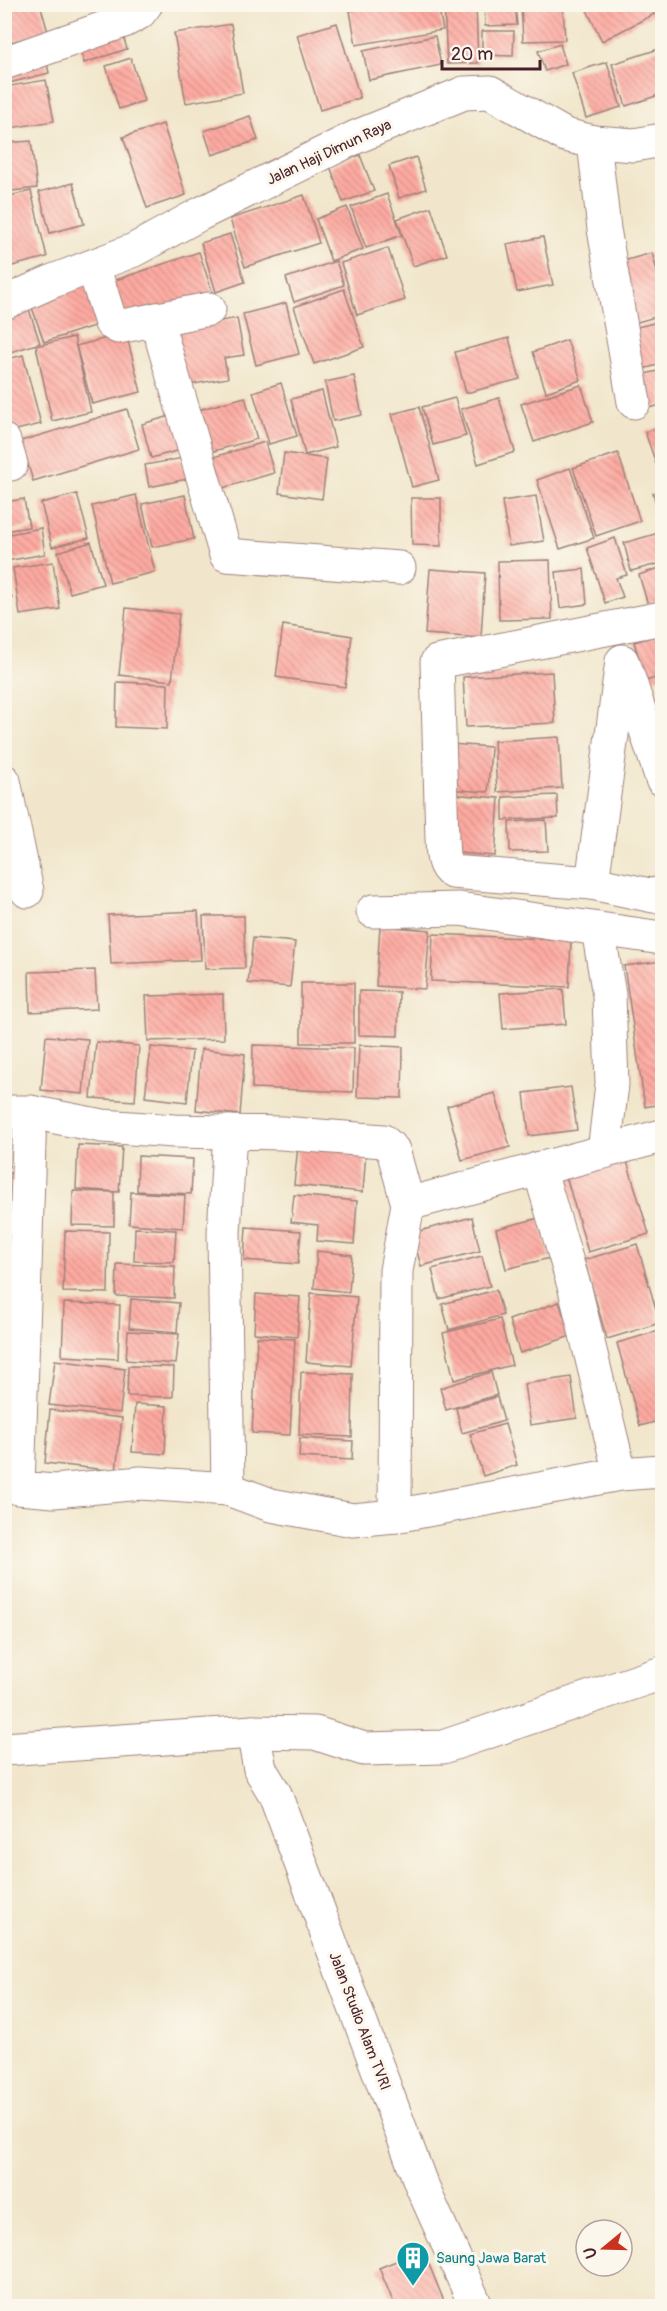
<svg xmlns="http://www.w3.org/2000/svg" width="667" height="2311" font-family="Pangolin,sans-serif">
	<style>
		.building { fill: url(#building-back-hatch) }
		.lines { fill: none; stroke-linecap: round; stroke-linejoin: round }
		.minor-casing { stroke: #9e827b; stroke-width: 35 }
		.minor { stroke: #fff; stroke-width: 33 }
		.labels { text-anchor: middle; stroke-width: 6; stroke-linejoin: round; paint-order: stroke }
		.street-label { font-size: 15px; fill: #4a1f2b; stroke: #fbf7ec }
		.culture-label { font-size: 15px; fill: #0d838f; stroke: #fbf7ec; text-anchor: start }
	</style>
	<defs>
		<pattern id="building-back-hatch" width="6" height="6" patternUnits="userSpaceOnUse" patternTransform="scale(1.5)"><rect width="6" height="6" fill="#feaba2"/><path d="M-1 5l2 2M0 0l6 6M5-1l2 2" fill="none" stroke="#d08b84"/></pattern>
	</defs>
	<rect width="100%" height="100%" fill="#fbf7ec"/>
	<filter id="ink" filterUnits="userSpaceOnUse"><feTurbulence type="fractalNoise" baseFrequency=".0167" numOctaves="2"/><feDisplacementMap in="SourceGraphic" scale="12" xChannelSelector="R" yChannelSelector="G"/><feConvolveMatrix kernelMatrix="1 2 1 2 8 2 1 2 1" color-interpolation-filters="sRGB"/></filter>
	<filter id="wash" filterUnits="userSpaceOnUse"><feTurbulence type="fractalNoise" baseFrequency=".008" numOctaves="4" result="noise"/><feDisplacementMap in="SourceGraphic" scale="24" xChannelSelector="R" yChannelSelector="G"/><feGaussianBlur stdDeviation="1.35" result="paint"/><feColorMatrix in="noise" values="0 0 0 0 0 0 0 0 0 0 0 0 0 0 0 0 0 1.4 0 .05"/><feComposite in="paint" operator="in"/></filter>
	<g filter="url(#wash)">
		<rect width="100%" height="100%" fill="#f1e6cb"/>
		<g id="blocks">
			<g class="building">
				<path d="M17,4H40L48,32L4,44V8Z"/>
				<path d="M389,4H438L443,30L356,45L350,11Z"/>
				<path d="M444,4H476L478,63L447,64Z"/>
				<path d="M484,4H515L517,25L485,26Z"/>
				<path d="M584,4H662V10L602,41Z"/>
				<path d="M521,5H563L565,40L523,41Z"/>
				<path d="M337,23L360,98L320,110L297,35Z"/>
				<path d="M231,24L243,93L186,103L174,33Z"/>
				<path d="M121,29L127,49L84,63L78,41Z"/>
				<path d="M482,31H514L513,56L482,55Z"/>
				<path d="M435,36L441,65L369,80L363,51Z"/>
				<path d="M560,44L566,64L545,71L538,51Z"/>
				<path d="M662,48V94L626,106L612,64Z"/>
				<path d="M45,54L49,73L5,84L4,66Z"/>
				<path d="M131,58L144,101L119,109L106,66Z"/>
				<path d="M607,62L621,107L586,118L572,73Z"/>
				<path d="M46,80L54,121L11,128L4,87Z"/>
				<path d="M250,116L258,140L212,155L204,131Z"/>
				<path d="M163,124L186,195L147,208L123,137Z"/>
				<path d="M31,141L37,188L4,192V164L7,163L4,143Z"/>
				<path d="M360,155L374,191L343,202L330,166Z"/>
				<path d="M416,157L426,189L399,198L389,166Z"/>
				<path d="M73,183L84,224L50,233L39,192Z"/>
				<path d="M31,191L47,257L12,266L4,238V197Z"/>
				<path d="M387,194L402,235L366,248L351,207Z"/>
				<path d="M304,195L319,243L245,267L230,219Z"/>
				<path d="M347,207L363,249L331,261L316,219Z"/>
				<path d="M431,207L447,255L413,266L397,219Z"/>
				<path d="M230,234L245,282L216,292L201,243Z"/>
				<path d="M543,237L553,285L517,292L507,244Z"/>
				<path d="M388,248L405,300L357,315L341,263Z"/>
				<path d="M199,252L213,294L118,326L104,284Z"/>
				<path d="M652,253L662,288V315L634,323L616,263Z"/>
				<path d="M336,261L344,285L294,302L286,278Z"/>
				<path d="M88,283L100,324L44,342L30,302Z"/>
				<path d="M344,289L364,347L314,364L294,307Z"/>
				<path d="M27,303L40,343L4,354V310Z"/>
				<path d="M286,303L299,354L256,365L243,314Z"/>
				<path d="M237,318L244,355L224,358L228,378L183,386L166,331Z"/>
				<path d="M662,321V364L635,371L625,330Z"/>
				<path d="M126,333L141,392L92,404L76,346Z"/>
				<path d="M74,337L91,412L52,421L36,346Z"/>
				<path d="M509,338L520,379L466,393L455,352Z"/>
				<path d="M567,340L581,380L546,392L533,352Z"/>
				<path d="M23,355L41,424L4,433V360Z"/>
				<path d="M662,370V405L644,409L636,376Z"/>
				<path d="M354,376L362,415L333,421L325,382Z"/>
				<path d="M281,383L297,436L269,444L253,392Z"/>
				<path d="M581,385L593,422L534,442L521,404Z"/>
				<path d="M322,391L336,447L305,455L291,399Z"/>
				<path d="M245,397L257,439L203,454L191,412Z"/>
				<path d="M455,398L466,436L433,445L422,407Z"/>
				<path d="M499,398L515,452L478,464L461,409Z"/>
				<path d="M419,407L439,480L412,487L392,414Z"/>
				<path d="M127,409L139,449L33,481L21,441Z"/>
				<path d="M174,415L184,449L151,458L142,424Z"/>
				<path d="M662,426V481L645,432Z"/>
				<path d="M265,442L274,473L219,489L210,458Z"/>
				<path d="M284,453L327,459L322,499L279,493Z"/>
				<path d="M618,453L640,521L596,536L573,468Z"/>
				<path d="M183,458L187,479L149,487L145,465Z"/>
				<path d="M570,468L594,538L560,549L537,480Z"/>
				<path d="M662,491V518L660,519L653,493Z"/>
				<path d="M77,494L89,538L52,547L41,503Z"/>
				<path d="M136,495L155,572L110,583L92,506Z"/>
				<path d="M185,495L194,539L152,547L142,504Z"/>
				<path d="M536,496L544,541L509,546L502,501Z"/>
				<path d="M411,498H441V546L412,545Z"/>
				<path d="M24,499L29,527L4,531V502Z"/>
				<path d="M41,528L45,554L6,561L4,535Z"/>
				<path d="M662,532V563L631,571L624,543Z"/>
				<path d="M615,538L627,575L616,578L623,597L605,603L587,548Z"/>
				<path d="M91,542L103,584L70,593L58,552Z"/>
				<path d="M550,560L552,619L499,620L498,561Z"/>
				<path d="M53,562L60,609L20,615L13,568Z"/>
				<path d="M662,567V600L648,605L639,575Z"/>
				<path d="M430,569L485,573L481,638L425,634Z"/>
				<path d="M584,569L587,604L560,608L556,572Z"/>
				<path d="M4,577L12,598L4,601Z"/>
				<path d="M126,608L179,614L172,681L119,675Z"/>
				<path d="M283,625L352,636L345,687L276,677Z"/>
				<path d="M662,634V676L646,681L634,642Z"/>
				<path d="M552,672L555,723L466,727L463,677Z"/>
				<path d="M117,682L168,684L167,729L116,727Z"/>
				<path d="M559,737L562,788L497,792L494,741Z"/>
				<path d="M450,744L491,747L488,792L447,789Z"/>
				<path d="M450,794L499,798L495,856L446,852Z"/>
				<path d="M557,795L558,818L503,820V797Z"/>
				<path d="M546,820L548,851L510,852L509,822Z"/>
				<path d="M198,911L201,960L111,964L108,915Z"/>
				<path d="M203,916H244L245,968L205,969Z"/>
				<path d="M380,926L430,930L425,989L376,986Z"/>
				<path d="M433,934L571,940L569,987L431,981Z"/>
				<path d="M253,938L295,942L290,987L248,983Z"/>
				<path d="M662,961V1104L645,1107L624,966Z"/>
				<path d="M95,970L97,1009L30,1012L29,972Z"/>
				<rect x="301" y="983" width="53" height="60"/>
				<path d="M563,989L566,1024L503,1029L500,993Z"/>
				<path d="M359,991L399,992L398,1036L359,1035Z"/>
				<path d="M223,994L224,1039L148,1041L146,996Z"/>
				<path d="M46,1036L88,1039L83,1094L41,1090Z"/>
				<path d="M96,1042L139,1046L135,1101L91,1098Z"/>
				<path d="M253,1045L354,1048L353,1092L252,1088Z"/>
				<path d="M359,1045L403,1047L402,1098L357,1097Z"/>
				<path d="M151,1047L192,1051L187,1102L145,1097Z"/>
				<path d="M201,1049L245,1054L240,1115L196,1110Z"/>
				<path d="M571,1087L577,1130L529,1136L524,1093Z"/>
				<path d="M495,1093L510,1147L462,1160L447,1106Z"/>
				<rect x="4" y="1118" width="5" height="49"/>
				<path d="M78,1145L122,1147L119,1192L76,1189Z"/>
				<path d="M298,1145L366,1151L363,1192L294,1185Z"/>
				<path d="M138,1156L193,1159L191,1194L137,1191Z"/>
				<path d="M626,1158L649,1234L588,1252L566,1176Z"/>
				<path d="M4,1173H14L13,1236H4Z"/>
				<path d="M73,1191L114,1192V1226L72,1225Z"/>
				<path d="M131,1192L185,1195L183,1228L129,1224Z"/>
				<path d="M294,1195L357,1201L354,1244L317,1241L318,1225L291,1222Z"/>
				<path d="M472,1217L480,1251L421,1266L412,1233Z"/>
				<path d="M539,1218L550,1258L506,1269L496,1229Z"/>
				<path d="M246,1227L301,1231L298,1264L244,1260Z"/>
				<path d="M135,1228L176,1230L174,1262L134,1261Z"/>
				<path d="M65,1231L109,1232L108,1293L63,1292Z"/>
				<rect x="4" y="1240" width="8" height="31"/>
				<path d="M637,1244L660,1323L607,1339L584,1260Z"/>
				<path d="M317,1251L352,1255L349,1292L314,1288Z"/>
				<path d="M482,1256L490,1286L439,1299L432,1269Z"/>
				<path d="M117,1264L175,1266L174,1298L116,1296Z"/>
				<path d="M4,1274H12L13,1304H4Z"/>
				<path d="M496,1290L503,1315L449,1330L442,1304Z"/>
				<path d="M311,1293L357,1297L351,1366L306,1362Z"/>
				<path d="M256,1294L300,1297L297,1337L254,1333Z"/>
				<path d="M131,1299L179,1303L177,1332L129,1328Z"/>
				<path d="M559,1302L571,1336L520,1353L509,1320Z"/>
				<path d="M64,1303L120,1305L118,1359L62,1356Z"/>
				<path d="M500,1319L512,1365L454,1380L443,1333Z"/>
				<path d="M662,1330V1420L640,1426L617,1343Z"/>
				<path d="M128,1331L179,1334L176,1364L126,1360Z"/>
				<path d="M257,1337L295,1339L290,1435L252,1433Z"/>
				<path d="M55,1360L125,1369L120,1413L49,1405Z"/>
				<path d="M128,1366L174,1367L173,1397L127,1396Z"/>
				<path d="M301,1372L353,1374L352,1437L299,1435Z"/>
				<path d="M491,1372L497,1395L446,1410L440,1388Z"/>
				<path d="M571,1377L577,1418L530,1425L524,1384Z"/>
				<path d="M497,1397L504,1421L462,1433L456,1408Z"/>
				<path d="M135,1404L167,1406L165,1454L132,1452Z"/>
				<path d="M50,1410L122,1418L116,1471L45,1463Z"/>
				<path d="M505,1424L517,1465L483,1476L470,1434Z"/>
				<path d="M300,1438L353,1441L352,1460L299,1457Z"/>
				<path d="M423,2250L446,2306H395L379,2268Z"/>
			</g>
		</g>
	</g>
	<g filter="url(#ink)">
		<use href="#blocks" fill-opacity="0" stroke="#9e827b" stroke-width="1.5"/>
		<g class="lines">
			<g class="minor-casing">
				<g id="minor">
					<path d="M4,63L124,21L139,13L146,4"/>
					<path d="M594,142L604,229L634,402"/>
					<path d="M93,266L111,323L118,327L209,309"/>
					<path d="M4,303L53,281L134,250L200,214L356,137L464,93L490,92L565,135L594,142L634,145L662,140"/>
					<path d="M156,319L226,555L399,568"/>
					<path d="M4,441L11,464"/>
					<path d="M622,661L592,883L452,872C441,865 443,851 442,839L437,662L662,618"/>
					<path d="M625,667L662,779"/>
					<path d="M4,781L27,891"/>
					<path d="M592,883L654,896L662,892"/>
					<path d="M373,911L459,909L662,938"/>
					<path d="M598,929L609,995L612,1084L604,1152"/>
					<path d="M4,1112H30L102,1126L174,1131L282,1133L383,1141L393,1150L408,1204"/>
					<path d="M30,1112L18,1488L54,1491L141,1483L228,1489L271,1505L353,1520L395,1516L620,1474L662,1471"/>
					<path d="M539,1168L575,1289L620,1474"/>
					<path d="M228,1489L224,1232L230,1132"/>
					<path d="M395,1516L396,1271L408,1204L662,1136"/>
					<path d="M4,1749L253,1732"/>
					<path d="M476,2306L421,2184L275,1794L260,1769L253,1732L315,1733L364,1749L443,1747L662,1673"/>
				</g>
			</g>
			<use href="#minor" class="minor"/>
		</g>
	</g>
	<defs>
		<g id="building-pin" transform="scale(1.725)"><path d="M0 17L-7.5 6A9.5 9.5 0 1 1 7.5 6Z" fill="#0f9aa8" stroke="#fbf7ec"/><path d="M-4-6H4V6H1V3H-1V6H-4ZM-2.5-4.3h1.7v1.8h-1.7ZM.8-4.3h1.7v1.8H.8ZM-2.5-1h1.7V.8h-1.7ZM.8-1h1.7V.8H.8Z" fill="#fff"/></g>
	</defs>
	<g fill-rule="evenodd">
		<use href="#building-pin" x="413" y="2258"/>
	</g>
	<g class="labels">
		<g class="street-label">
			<text transform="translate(329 152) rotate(-25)" y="5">Jalan Haji Dimun Raya</text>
			<text transform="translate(360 2021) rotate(69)" y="5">Jalan Studio Alam TVRI</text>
		</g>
		<g class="culture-label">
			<text x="436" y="2263">Saung Jawa Barat</text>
		</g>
	</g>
	<rect width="667" height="2311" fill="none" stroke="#fbf7ec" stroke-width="24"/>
	<g transform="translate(604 2248) rotate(251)"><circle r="28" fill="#fbf7ec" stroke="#b4a19f" stroke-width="1.5"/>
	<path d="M0-4.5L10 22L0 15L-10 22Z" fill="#c8321e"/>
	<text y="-9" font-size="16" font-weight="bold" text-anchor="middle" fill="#4a1f2b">U</text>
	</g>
	<path d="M442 60v9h98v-9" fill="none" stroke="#4a1f2b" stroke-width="3"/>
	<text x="451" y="60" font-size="18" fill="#4a1f2b" stroke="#fbf7ec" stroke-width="4.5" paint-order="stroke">20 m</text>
</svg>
